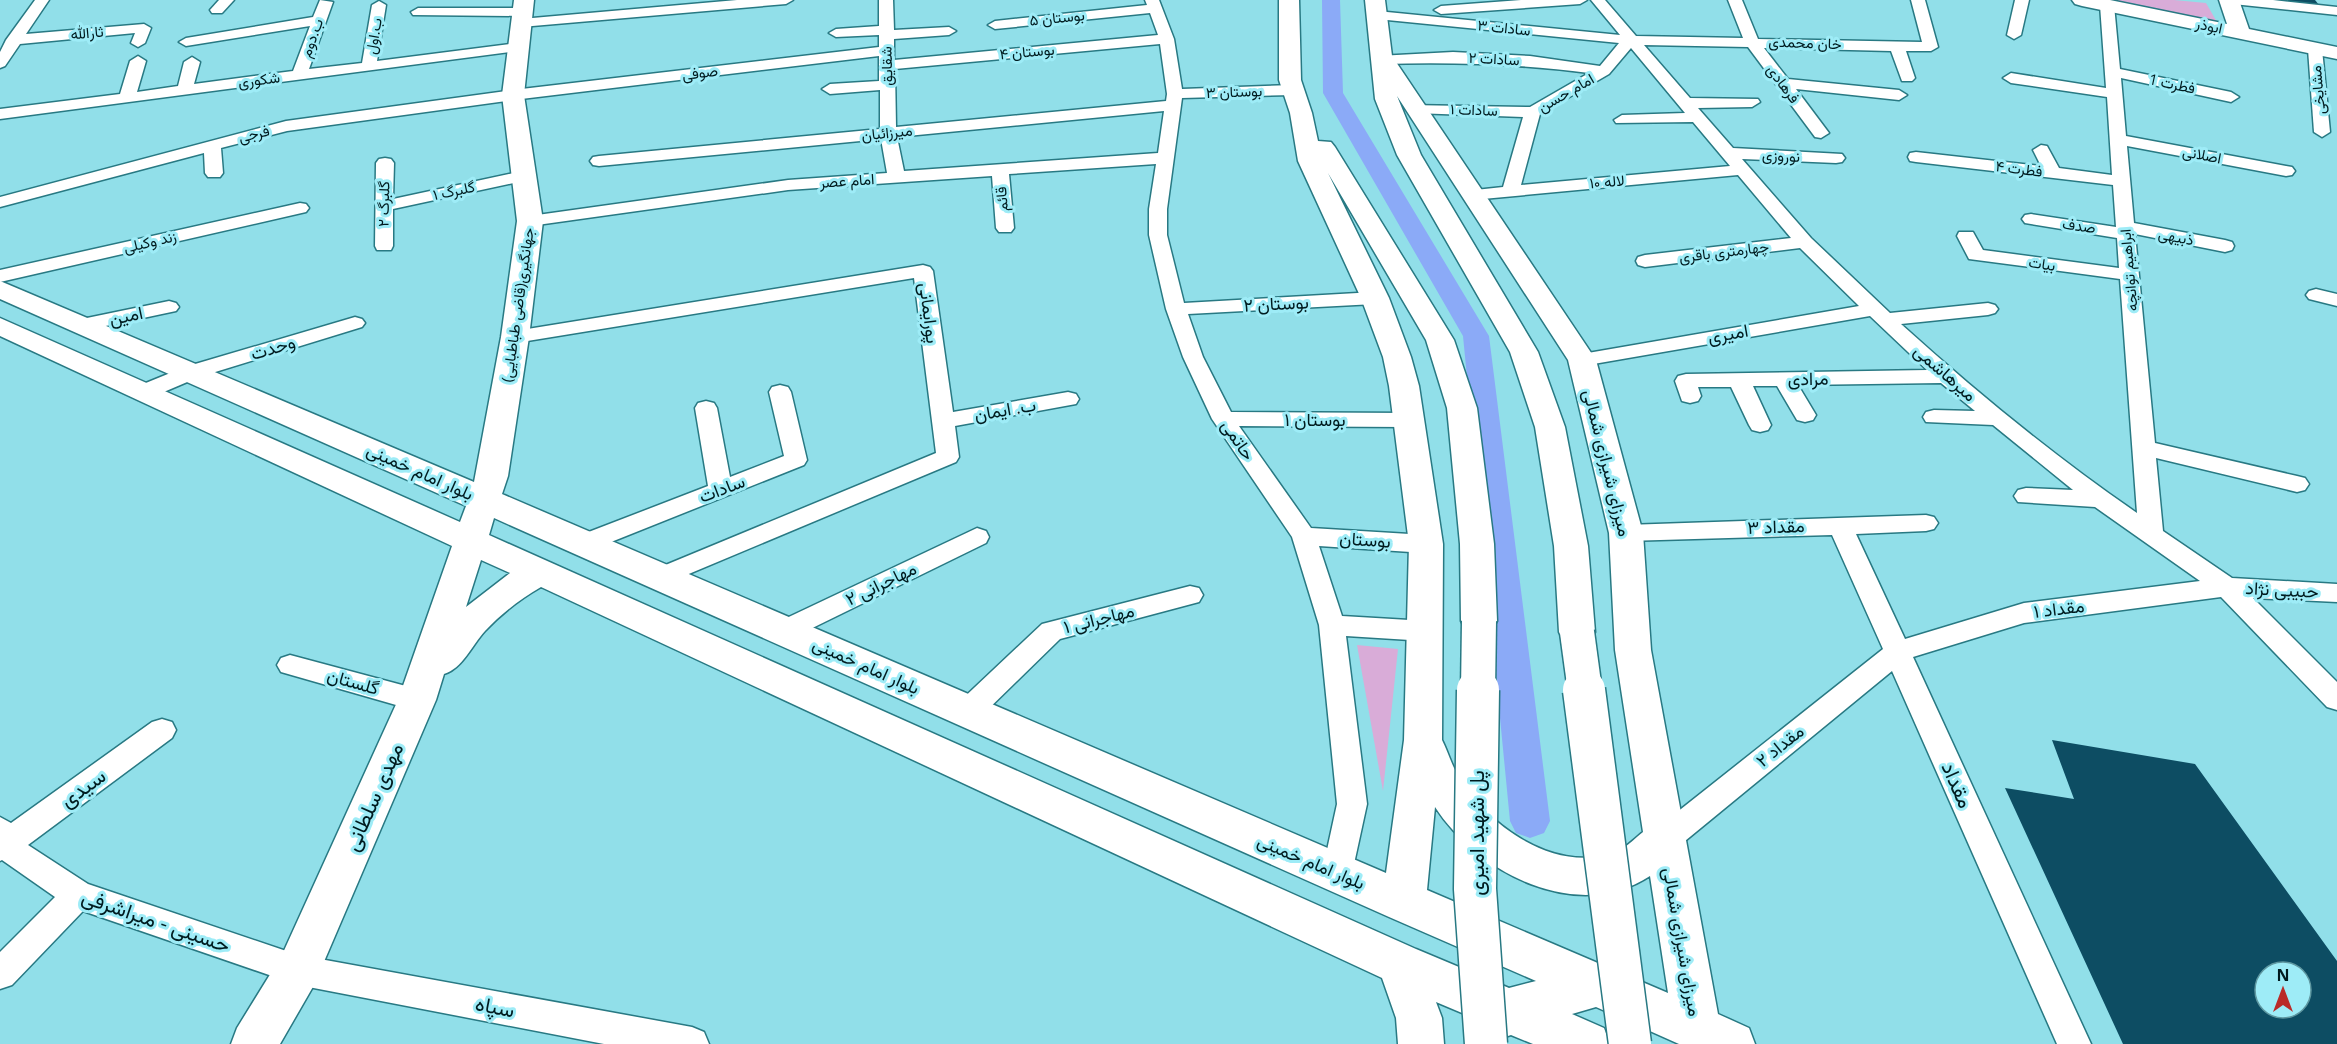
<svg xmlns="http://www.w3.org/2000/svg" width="2337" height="1044" font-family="'Open Sans',Vazirmatn,sans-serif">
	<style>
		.green { fill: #d9acd8 }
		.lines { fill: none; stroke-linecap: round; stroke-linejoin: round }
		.canal { fill: #8baaf7; fill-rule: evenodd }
		.building { fill: #0d4d63; fill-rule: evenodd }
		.street-casing { stroke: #287983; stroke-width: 3 }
		.secondary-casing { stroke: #287983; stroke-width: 3 }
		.street { fill: #fff; fill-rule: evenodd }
		.secondary { fill: #fff; fill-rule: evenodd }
		.secondary-bridge-far1-casing { stroke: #287983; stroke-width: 37; stroke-linecap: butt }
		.secondary-bridge-casing { stroke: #287983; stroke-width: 45; stroke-linecap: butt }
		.secondary-bridge-far1 { stroke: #fff; stroke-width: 34 }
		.secondary-bridge { stroke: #fff; stroke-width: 42 }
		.labels { text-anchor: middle; stroke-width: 6; stroke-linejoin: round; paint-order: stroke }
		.far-street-label { font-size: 15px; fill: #001b1f; stroke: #9eecf7 }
		.street-label { font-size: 18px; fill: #001b1f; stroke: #9eecf7 }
		.near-street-label { font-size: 21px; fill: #001b1f; stroke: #9eecf7 }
	</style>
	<rect width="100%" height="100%" fill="#91dfe9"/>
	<g class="green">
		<path d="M2110,0H2174L2206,3L2217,22Z"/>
		<path d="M1357,645L1398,649L1383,791Z"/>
	</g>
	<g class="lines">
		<path class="canal" d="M1322,0H1340L1343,93L1489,336L1550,821L1544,833L1530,838L1516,833L1510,821L1463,336L1323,93Z"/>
	</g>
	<g class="building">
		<path d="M2288,0H2315L2319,5L2288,2Z"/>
		<path d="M2052,740L2195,764L2337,961V1044H2123L2005,788L2074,799ZM2265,972H2301V1008H2265Z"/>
	</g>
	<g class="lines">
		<g class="street-casing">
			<g id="street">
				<path d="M35,0H49L26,34L144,24L151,28L145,43L138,47L131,43L135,33L20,44L5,66L0,68V52L6,40Z"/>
				<path d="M219,0H234L222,13H212L210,10Z"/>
				<path d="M320,0L333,2L309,69L362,63L372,5L379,1L386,5L377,61L517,43L524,47L517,51L0,119V109L120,94L130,61L138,56L146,61L137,92L178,86L184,62L192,57L200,62L194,84L293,71L310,26L186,46L179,42L186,38L313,17Z"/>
				<path d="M737,0H793L786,4L521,27L514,23L521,19Z"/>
				<path d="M879,0H893L894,30L949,27L956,31L949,35L894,39V60L1158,35L1150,13L995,29L988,25L995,21L1147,5L1145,0H1159L1174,39L1182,89L1293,85L1301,90L1293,95L1182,98L1167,209V235L1184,303L1375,292L1382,294L1385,298L1382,302L1375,304L1188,314L1203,357L1231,412L1408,413L1416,415L1419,420L1416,425L1408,427L1239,426L1311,528L1426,535L1435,538L1438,544L1435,550L1426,553L1319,546L1342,616L1426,621L1435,624L1439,631L1435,638L1426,641L1346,636L1367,804L1352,873L1348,883L1337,887L1326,883L1322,873L1337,804L1319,625L1292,537L1212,419L1183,357L1166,309L1149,235V209L1156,164L1009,174L1014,228L1011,232H999L996,228L992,176L788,190L530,226L524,225L521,221L524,217L530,216L788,180L887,173L881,139L599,166L593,165L590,161L593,157L599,156L880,129V90L830,94L822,89L830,84L879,81V56L513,100L287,131L221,148L223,173L220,177H208L205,173L204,153L0,207V197L286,121L513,90L879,47V35L836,37L829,33L836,29L879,26ZM1160,44L1167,94L1166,101L896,127L895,69ZM1164,111L1158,153L904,171L897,137Z"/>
				<path d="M1521,0H1587L1580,4L1441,14L1434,10L1441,6Z"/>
				<path d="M1591,0H1605L1636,36L1743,38L1728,0H1742L1758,39L1922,42L1911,0H1925L1938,47L1931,51H1906L1915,78L1912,81H1902L1891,51L1764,48L1788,79L1899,90L1907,95L1899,100L1796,89L1829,133L1821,138L1815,137L1748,47L1644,45L1690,98L1758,99L1760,102L1752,107L1698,108L1733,148L1842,154L1845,158L1842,162L1836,163L1742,159L1811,238L1890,313L1988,303L1995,305L1998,309L1995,313L1988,315L1901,324C1975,391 2054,456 2137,513L2120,279L1969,259L1957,236L1959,232H1973L1983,250L2119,268L2117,238L2031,224L2025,223L2022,219L2025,215L2031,214L2116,227L2113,185L1916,162L1910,161L1908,157L1910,153L1916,152L2041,166L2033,150L2041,145L2047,146L2059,168L2112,175L2107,97L2011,83L2003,78L2011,73L2106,88L2100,5L2107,1L2114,5L2120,69L2231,92L2239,97L2231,102L2121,78L2126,136L2286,166L2292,167L2295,171L2292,175L2286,176L2127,146L2134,223L2225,240L2232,242L2234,246L2232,250L2225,252L2135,234L2155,443L2297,476L2305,478L2309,484L2305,490L2297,492L2156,458L2163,531L2232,578L2337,584V602L2253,598L2337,682V710L2327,707L2221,597L2024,623L1913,657L2091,1044H2057L1892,671L1674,850L1663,854L1652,850L1648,841L1652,832L1883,649L1832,535L1626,541L1617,539L1614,533L1617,527L1626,525L1926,515L1934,517L1938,523L1934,529L1926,531L1856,534L1905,639L2024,603L2200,581L2095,507L2018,502L2014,496L2018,490L2026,488L2073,490L1993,425L1926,422L1923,417L1926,412L1934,410L1975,411L1941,383L1798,385L1816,415L1813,420L1805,422L1797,420L1777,386H1753L1771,425L1768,430L1760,432L1752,430L1749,425L1731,387H1698L1701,396L1698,401L1690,403L1682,401L1675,381L1678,376L1686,374L1927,370L1870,316L1582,366L1575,364L1572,360L1575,356L1582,354L1859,306L1800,248L1645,267L1638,265L1636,261L1638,257L1645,255L1791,238L1738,175L1472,200L1466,199L1463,195L1466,191L1503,187L1523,117L1414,113L1408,111L1406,108L1408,105L1530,107L1589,73C1520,64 1453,62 1383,64L1378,62L1375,59L1378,56L1453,52L1530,56L1600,66L1619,43L1377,19L1370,15L1377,11L1620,35ZM1631,48L1685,113L1622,115L1614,120L1616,123L1693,122L1730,166L1521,185L1540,114L1609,74Z"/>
				<path d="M2015,0H2029L2021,35L2014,39L2007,35Z"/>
				<path d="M2226,0H2273L2337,7V15L2233,4Z"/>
				<path d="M418,8H522L529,12L522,16L413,15L411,12Z"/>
				<path d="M2315,45L2322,49L2330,132L2322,137L2314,132L2308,49Z"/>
				<path d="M385,158L391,159L394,163L393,199L523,171L529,172L532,176L529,180L523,181L393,209V246L391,250H377L375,246L376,163L379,159Z"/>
				<path d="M300,203L306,204L309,208L306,212L0,282V270Z"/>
				<path d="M923,265L930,267L933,271L953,412L1068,392L1076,394L1079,399L1076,404L955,426L959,457L956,462L660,586L651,583L647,577L651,571L936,453L914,278L515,343L508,341L505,337L508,333L515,331Z"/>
				<path d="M2316,289L2337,294V306L2309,299L2306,295L2309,291Z"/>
				<path d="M169,301L176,303L179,307L176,311L82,331L75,329L72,325L75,321L82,319Z"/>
				<path d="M355,317L362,319L365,323L362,327L199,377L152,397L144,399L136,397L133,392L136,387L185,367Z"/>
				<path d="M780,385L788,387L791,392L807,460L804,465L591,550L582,553L573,550L570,544L573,538L708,486L695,408L698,403L706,401L714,403L717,408L730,477L784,456L769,392L772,387Z"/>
				<path d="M977,528L986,531L989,537L986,543L794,637L785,640L776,637L772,630L776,623Z"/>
				<path d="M1190,586L1199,588L1203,595L1199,602L1060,639L977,720L967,723L957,720L953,712L957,704L1042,624Z"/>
				<path d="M290,655L417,689L427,692L431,700L427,708L417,711L281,672L277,665L281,658Z"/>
				<path d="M162,719L172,722L176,730L172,738L28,845L88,884L298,955L692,1027L704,1032L709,1044H604L298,985L83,911L12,985L0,989V952L55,897L2,860L0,861V817L11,823L152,722Z"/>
			</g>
		</g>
		<g class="secondary-casing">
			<g id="secondary">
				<path d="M514,0H534L524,95L543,221L529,337L508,476L502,494L1386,873L1404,740L1409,544L1389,386L1383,357L1361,298L1298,161L1290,113L1279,80V0H1299L1301,80L1312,113L1318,141L1331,142L1335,147L1454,340L1477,408L1494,544L1497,621L1492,630L1479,634L1466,630L1461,621L1460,544L1447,408L1426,340L1328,173L1389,298L1411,357L1419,386L1443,544L1442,740C1447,750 1450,760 1455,770C1482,822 1552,874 1613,853C1624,850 1634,839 1643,832L1615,650L1609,533L1568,360L1397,96L1421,155L1538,352L1565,427L1588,546L1595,632L1590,642L1577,646L1564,642L1559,632L1554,546L1535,427L1510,352L1397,155L1375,99L1365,0H1385L1392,56L1596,360L1643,533L1651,650L1718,1014L1749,1028L1755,1044H1679L1596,1007L1572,1014L1604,1028L1610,1044H1533L1511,1035L1502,1038L1486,1032L1481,1021L1436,1002L1442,1018L1444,1044H1398L1396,1018L1382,978L541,587C520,599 501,614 485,631C472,645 462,669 444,674L436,700L314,985L280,1044H231L237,1028L282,955L398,700L452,546L0,336V318L460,522L466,506L0,299V281L474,482L501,337L517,221L502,95ZM494,518L1389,917L1536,981L1509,988L1416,949L489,535ZM481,560L510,573L466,607ZM1435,807C1478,873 1577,924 1650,876L1668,993L1427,890Z"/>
				<path d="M2072,0H2110L2227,24L2219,0H2239L2249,29L2337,47V59L2082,6L2075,4Z"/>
			</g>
		</g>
		<use href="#street" class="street"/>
		<use href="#secondary" class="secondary"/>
		<g class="secondary-bridge-far1-casing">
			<g id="secondary-bridge-far1">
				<path d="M1577,632L1585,691"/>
				<path d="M1478,691L1479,621"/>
			</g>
		</g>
		<g class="secondary-bridge-casing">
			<g id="secondary-bridge">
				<path d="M1478,690L1475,889L1486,1044"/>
				<path d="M1584,690L1630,1044"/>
			</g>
		</g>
		<use href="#secondary-bridge-far1" class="secondary-bridge-far1"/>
		<use href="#secondary-bridge" class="secondary-bridge"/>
	</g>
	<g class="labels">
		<g class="far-street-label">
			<text transform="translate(1057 18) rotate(-6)" y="5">بوستان ۵</text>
			<text transform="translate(2209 26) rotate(12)" y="5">ابوذر</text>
			<text transform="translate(1504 28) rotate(6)" y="5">سادات ۳</text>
			<text transform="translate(87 33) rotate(-5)" y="5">ثارالله</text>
			<text transform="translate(374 36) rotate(-80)" y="5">ب.اول</text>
			<text transform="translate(312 38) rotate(-70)" y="5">ب.دوم</text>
			<text transform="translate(1805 43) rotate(2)" y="5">خان محمدی</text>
			<text transform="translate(1027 52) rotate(-5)" y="5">بوستان ۴</text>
			<text transform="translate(1494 59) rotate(3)" y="5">سادات ۲</text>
			<text transform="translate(887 66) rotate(-91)" y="5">شقایق</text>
			<text transform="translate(700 73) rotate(-7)" y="5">صوفی</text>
			<text transform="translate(259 80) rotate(-7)" y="5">شکوری</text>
			<text transform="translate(1783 84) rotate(53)" y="5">فرهادی</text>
			<text transform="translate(2172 84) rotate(12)" y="5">فطرت 1</text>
			<text transform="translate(2318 90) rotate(-95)" y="5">مشایخی</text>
			<text transform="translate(1234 92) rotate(-2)" y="5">بوستان ۳</text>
			<text transform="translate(1566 93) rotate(-30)" y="5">امام حسن</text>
			<text transform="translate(1474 110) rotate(2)" y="5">سادات ۱</text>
			<text transform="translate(887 133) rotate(-6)" y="5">میرزائیان</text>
			<text transform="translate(254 134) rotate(-14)" y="5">فرجی</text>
			<text transform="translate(2202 155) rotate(11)" y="5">اصلانی</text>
			<text transform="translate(1781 156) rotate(3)" y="5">نوروزی</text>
			<text transform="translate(2019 169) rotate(7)" y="5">فطرت ۴</text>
			<text transform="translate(847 181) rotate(-4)" y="5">امام عصر</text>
			<text transform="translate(1607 182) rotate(-5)" y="5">لاله ۱۰</text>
			<text transform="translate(454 191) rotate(-12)" y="5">گلبرگ ۱</text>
			<text transform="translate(1002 199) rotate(-95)" y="5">قائم</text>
			<text transform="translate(384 204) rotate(-89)" y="5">گلبرگ ۲</text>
			<text transform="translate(2079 226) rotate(8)" y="5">صدف</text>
			<text transform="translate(2176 237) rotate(11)" y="5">ذبیهی</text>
			<text transform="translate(150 242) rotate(-13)" y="5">زند وکیلی</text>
			<text transform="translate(1724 252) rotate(-7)" y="5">چهارمتری باقری</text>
			<text transform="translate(2042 264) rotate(8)" y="5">بیات</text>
			<text transform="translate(2129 270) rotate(-95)" y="5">ابراهیم توانچه</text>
			<text transform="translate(518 305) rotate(-82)" y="5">جهانگیری(قاضی طباطبایی)</text>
		</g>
		<g class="street-label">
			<text transform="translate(1276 304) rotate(-3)" y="6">بوستان ۲</text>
			<text transform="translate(929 313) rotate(83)" y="6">پورایمانی</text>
			<text transform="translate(126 316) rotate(-12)" y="6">امین</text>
			<text transform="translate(1728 334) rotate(-10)" y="6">امیری</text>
			<text transform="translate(273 348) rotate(-17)" y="6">وحدت</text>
			<text transform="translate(1945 373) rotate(41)" y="6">میرهاشمی</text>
			<text transform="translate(1808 379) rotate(-1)" y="6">مرادی</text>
			<text transform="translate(1005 410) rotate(-10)" y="6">ب. ایمان</text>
			<text x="1315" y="426">بوستان ۱</text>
			<text transform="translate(1238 440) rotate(56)" y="6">حاتمی</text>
			<text transform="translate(1607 463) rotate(76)" y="6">میرزای شیرازی شمالی</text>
			<text transform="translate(420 472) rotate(24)" y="6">بلوار امام خمینی</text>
			<text transform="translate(722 489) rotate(-21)" y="6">سادات</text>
			<text transform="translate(1776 527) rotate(-2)" y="6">مقداد ۳</text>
			<text transform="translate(1365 540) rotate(4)" y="6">بوستان</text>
			<text transform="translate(881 584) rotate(-26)" y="6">مهاجرانی ۲</text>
			<text transform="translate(2282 590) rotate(3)" y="6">حبیبی نژاد</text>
			<text transform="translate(2059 609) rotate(-7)" y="6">مقداد ۱</text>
			<text transform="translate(1099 619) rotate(-14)" y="6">مهاجرانی ۱</text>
			<text transform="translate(866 666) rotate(24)" y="6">بلوار امام خمینی</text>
			<text transform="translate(353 682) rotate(16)" y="6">گلستان</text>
			<text transform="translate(1780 746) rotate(-39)" y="6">مقداد ۲</text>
			<text transform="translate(1311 862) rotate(23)" y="6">بلوار امام خمینی</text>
			<text transform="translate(1682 942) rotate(80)" y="6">میرزای شیرازی شمالی</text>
		</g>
		<g class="near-street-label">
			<text transform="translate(1957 785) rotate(66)" y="7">مقداد</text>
			<text transform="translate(83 788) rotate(-36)" y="7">سیدی</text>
			<text transform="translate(374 797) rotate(-66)" y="7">مهدی سلطانی</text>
			<text transform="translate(1477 833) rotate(-90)" y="7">پل شهید امیری</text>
			<text transform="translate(156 921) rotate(19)" y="7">حسینی - میراشرفی</text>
			<text transform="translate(495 1007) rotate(11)" y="7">سپاه</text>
		</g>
	</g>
	<g transform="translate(2283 990)"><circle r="28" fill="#9eecf7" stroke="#5f98a1" stroke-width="1.5"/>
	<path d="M0-4.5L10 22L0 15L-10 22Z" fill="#ba2b28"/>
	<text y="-9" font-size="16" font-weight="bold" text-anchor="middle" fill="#001b1f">N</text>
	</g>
</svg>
